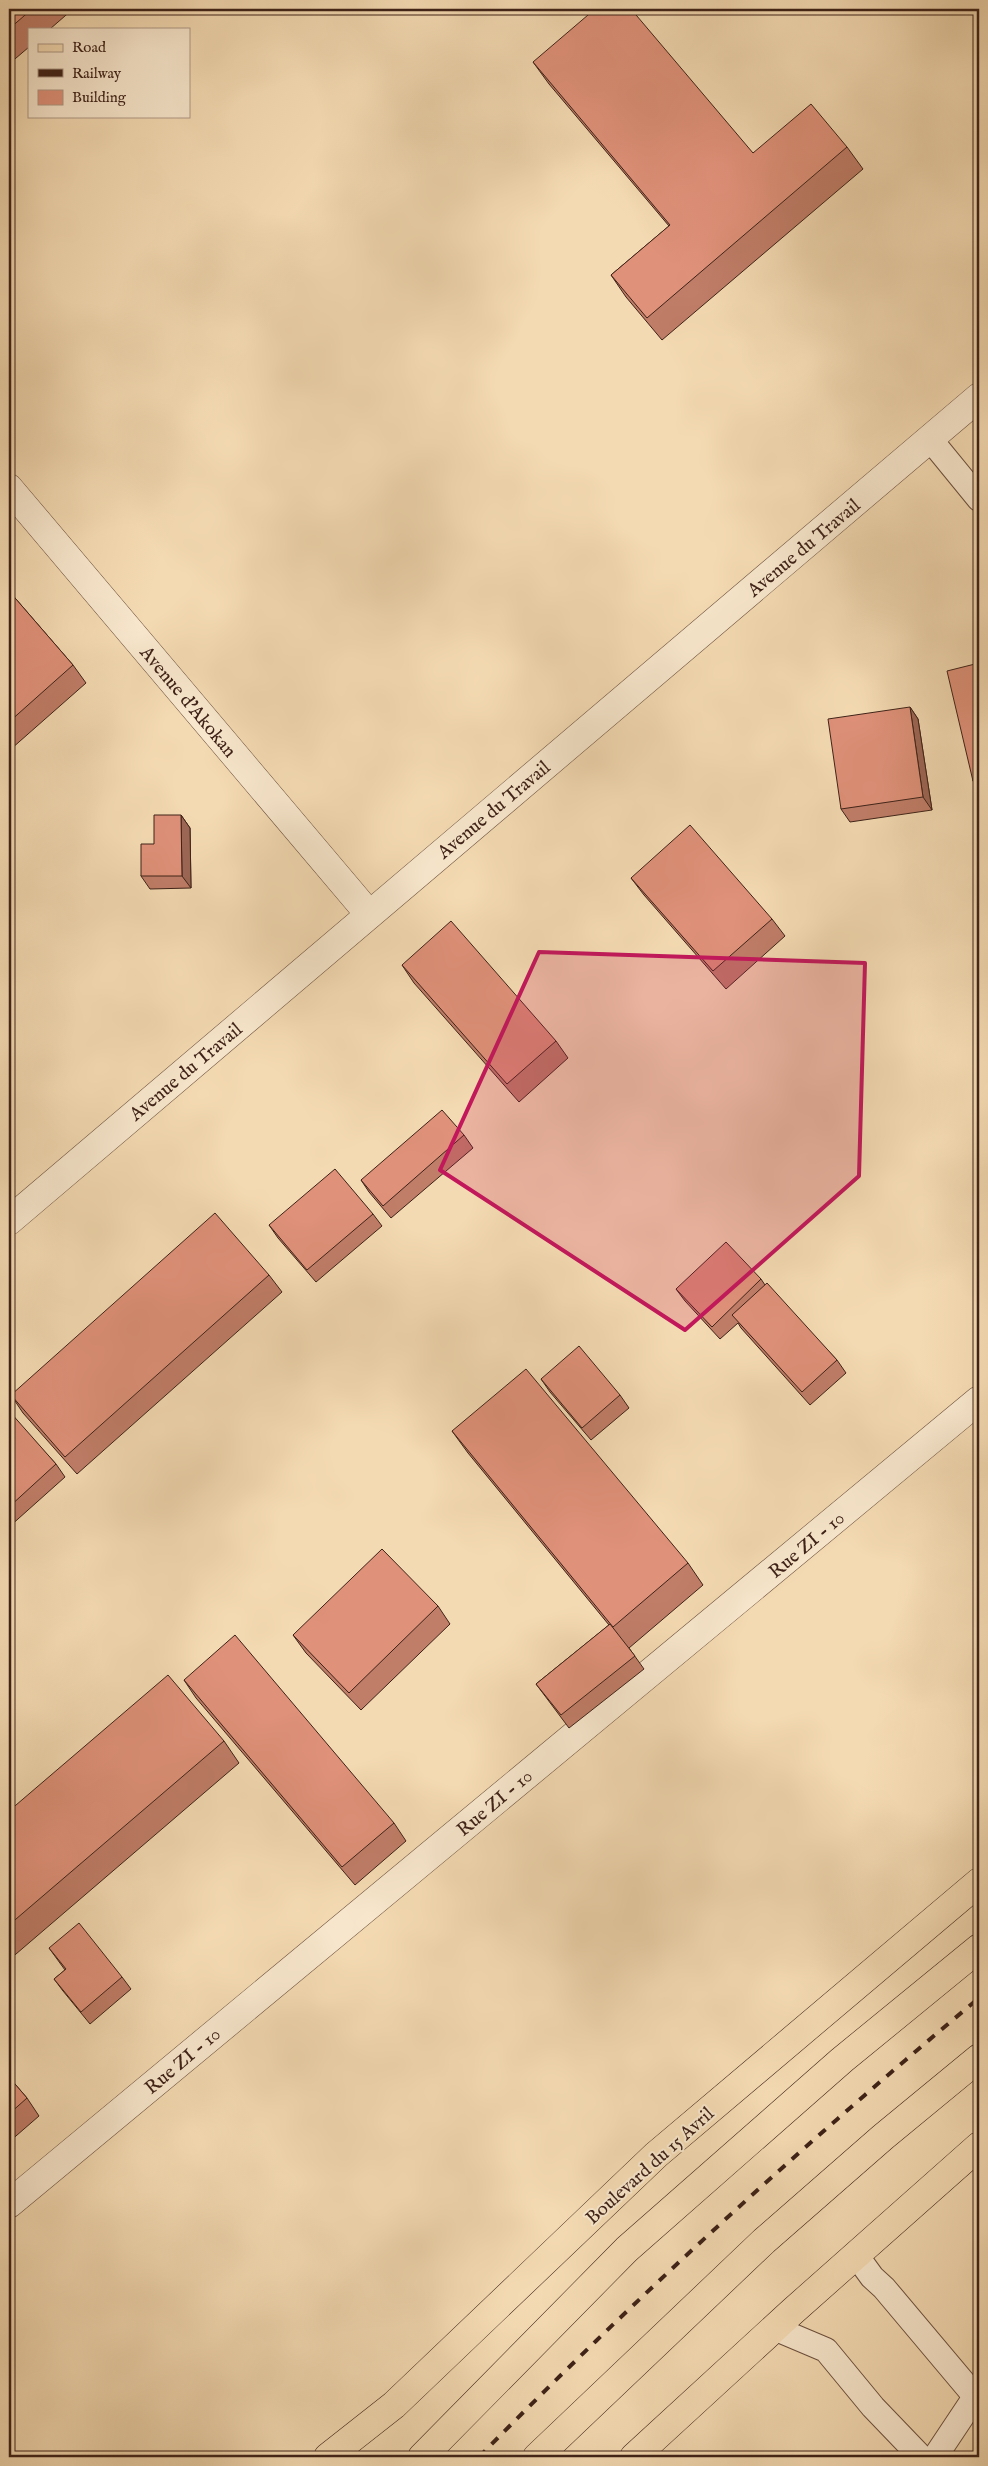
<svg xmlns="http://www.w3.org/2000/svg" width="988" height="2466" font-family="'IM FELL English',serif">
	<style>
		.lines { fill: none; stroke-linecap: round; stroke-linejoin: round }
		.lane-casing { stroke: #6c503e; stroke-width: 26 }
		.street-casing { stroke: #6c503e; stroke-width: 29 }
		.primary-casing { stroke: #3e2218; stroke-width: 29 }
		.highway-casing { stroke: #3e2218; stroke-width: 29 }
		.lane { stroke: #f8e7cd; stroke-width: 24 }
		.street { stroke: #f8e7cd; stroke-width: 28 }
		.primary { stroke: #f4dab2; stroke-width: 28 }
		.highway { stroke: #f4dab2; stroke-width: 28 }
		.rail { stroke: #3e2218; stroke-width: 4; stroke-dasharray: 9 9; stroke-linecap: butt }
		.wall { fill: #c07d68; stroke: #3e2218 }
		.shaded-wall { fill: #9c6655; stroke: #3e2218 }
		.building { fill: #df9179; stroke: #3e2218 }
		.marked { fill: #c2185b; fill-opacity: 0.2; stroke: #c2185b; stroke-width: 4; stroke-linejoin: round }
		.labels { text-anchor: middle; stroke-width: 4; stroke-linejoin: round; paint-order: stroke }
		.street-label { font-size: 19px; fill: #3e2218; stroke: #f8e7cd }
	</style>
	<rect width="100%" height="100%" fill="#f4dab2"/>
	<filter id="stains"><feTurbulence type="fractalNoise" baseFrequency=".004" numOctaves="4"/><feColorMatrix values="0 0 0 0 .2 0 0 0 0 .09 0 0 0 0 .02 0 0 0 .5 -.17"/></filter>
	<radialGradient id="worn" r=".72"><stop offset=".6" stop-color="#630" stop-opacity="0"/><stop offset="1" stop-color="#630" stop-opacity=".3"/></radialGradient>
	<g class="lines">
		<g class="lane-casing">
			<g id="lane">
				<path d="M930,439L979,499"/>
				<path d="M856,2255L872,2277L884,2288L979,2401"/>
				<path d="M774,2328L826,2350L873,2407L921,2457"/>
				<path d="M935,2457L975,2397"/>
			</g>
		</g>
		<g class="street-casing">
			<g id="street">
				<path d="M9,488L369,914"/>
				<path d="M9,1221L979,397"/>
				<path d="M9,2204L979,1400"/>
			</g>
		</g>
		<g class="primary-casing">
			<g id="primary">
				<path d="M328,2457L394,2405L656,2155L979,1882"/>
				<path d="M634,2457L793,2311L979,2146"/>
			</g>
		</g>
		<g class="highway-casing">
			<g id="highway">
				<path d="M422,2457L627,2249L842,2060L979,1948"/>
				<path d="M537,2457L764,2241L883,2137L979,2058"/>
			</g>
		</g>
		<use href="#lane" class="lane"/>
		<use href="#street" class="street"/>
		<use href="#primary" class="primary"/>
		<use href="#highway" class="highway"/>
		<path class="rail" d="M479,2457C637,2296 805,2143 979,1998"/>
	</g>
	<g class="wall">
		<path d="M9,9H73L50,29H29V47L9,64Z"/>
		<path d="M533,62L753,153L847,147L863,169L662,340L626,297L611,275L669,226L549,84Z"/>
		<path d="M9,591L73,665L86,683L11,749L9,747Z"/>
		<path d="M979,663V790L973,781Z"/>
		<path d="M910,707L918,719L932,810L850,822L841,809Z"/>
		<path d="M181,815L190,828L191,888L150,889L141,876L154,844Z"/>
		<path d="M631,878L772,919L785,936L726,989L644,895Z"/>
		<path d="M402,965L556,1041L568,1058L519,1102L414,983Z"/>
		<path d="M464,1135L473,1148L391,1218L369,1192L361,1180Z"/>
		<path d="M373,1214L382,1226L316,1282L278,1238L269,1225Z"/>
		<path d="M269,1275L282,1292L77,1474L23,1413L11,1395Z"/>
		<path d="M761,1279L765,1285L837,1360L846,1373L810,1405L741,1328L738,1323L720,1339L685,1301L676,1289Z"/>
		<path d="M541,1379L620,1395L629,1408L591,1440L550,1392Z"/>
		<path d="M9,1413L56,1464L65,1477L9,1527Z"/>
		<path d="M452,1431L688,1563L703,1585L629,1648L644,1669L569,1728L536,1684L609,1625L468,1453Z"/>
		<path d="M438,1606L450,1624L361,1710L306,1653L293,1635Z"/>
		<path d="M184,1680L394,1823L406,1841L355,1885L196,1698Z"/>
		<path d="M224,1741L239,1763L9,1960V1811Z"/>
		<path d="M49,1948L122,1977L131,1989L90,2024L63,1991L54,1979L65,1970Z"/>
		<path d="M9,2077L27,2098L39,2116L9,2142Z"/>
	</g>
	<g class="shaded-wall">
		<path d="M910,707L918,719L932,810L923,797Z"/>
		<path d="M181,815L190,828L191,888L182,876Z"/>
	</g>
	<g class="building">
		<path d="M9,9H32L9,29Z"/>
		<path d="M595,9H631L753,153L811,104L847,147L647,318L611,275L670,225L533,62Z"/>
		<path d="M9,591L73,665L9,722Z"/>
		<path d="M979,663V780L973,781L947,671Z"/>
		<path d="M910,707L923,797L841,809L828,719Z"/>
		<path d="M154,815H181L182,876H141V844H154Z"/>
		<path d="M690,825L772,919L713,971L631,878Z"/>
		<path d="M451,921L556,1041L507,1084L402,965Z"/>
		<path d="M442,1110L464,1135L383,1206L361,1180Z"/>
		<path d="M335,1169L373,1214L307,1270L269,1225Z"/>
		<path d="M215,1213L269,1275L65,1457L11,1395Z"/>
		<path d="M726,1242L761,1279L712,1327L676,1289Z"/>
		<path d="M767,1283L837,1360L802,1392L732,1315Z"/>
		<path d="M579,1346L620,1395L582,1428L541,1379Z"/>
		<path d="M526,1369L688,1563L613,1627L452,1431Z"/>
		<path d="M10,1412L56,1464L9,1507V1413Z"/>
		<path d="M382,1549L438,1606L349,1693L293,1635Z"/>
		<path d="M610,1624L635,1656L561,1715L536,1684Z"/>
		<path d="M235,1635L394,1823L342,1867L184,1680Z"/>
		<path d="M168,1675L224,1741L9,1925V1811Z"/>
		<path d="M79,1923L122,1977L81,2012L54,1979L66,1969L49,1948Z"/>
		<path d="M9,2077L27,2098L9,2114Z"/>
	</g>
	<path class="marked" d="M539,952L865,963L859,1176L685,1330L440,1170Z"/>
	<g class="labels">
		<g class="street-label">
			<text transform="translate(803 547) rotate(-40)" y="7">Avenue du Travail</text>
			<text transform="translate(189 701) rotate(50)" y="7">Avenue d'Akokan</text>
			<text transform="translate(493 809) rotate(-40)" y="7">Avenue du Travail</text>
			<text transform="translate(185 1071) rotate(-40)" y="7">Avenue du Travail</text>
			<text transform="translate(806 1544) rotate(-40)" y="7">Rue ZI - 10</text>
			<text transform="translate(494 1802) rotate(-40)" y="7">Rue ZI - 10</text>
			<text transform="translate(182 2060) rotate(-40)" y="7">Rue ZI - 10</text>
			<text transform="translate(649 2165) rotate(-42)" y="7">Boulevard du 15 Avril</text>
		</g>
	</g>
	<rect width="988" height="2466" fill="none" stroke="#f4dab2" stroke-width="30"/>
	<rect x="10" y="10" width="968" height="2446" fill="none" stroke="#3e2218" stroke-width="2.5"/>
	<rect x="15" y="15" width="958" height="2436" fill="none" stroke="#3e2218"/>
	<rect x="28" y="28" width="162" height="90" fill="#f8e7cd" stroke="#ae9885"/>
	<rect x="38" y="44" width="25" height="8" fill="#f4dab2" stroke="#ae9885"/>
	<text x="72" y="52" font-size="15" fill="#3e2218">Road</text>
	<rect x="38" y="69" width="25" height="8" fill="#3e2218" stroke="#ae9885"/>
	<text x="72" y="78" font-size="15" fill="#3e2218">Railway</text>
	<rect x="38" y="90" width="25" height="15" fill="#df9179" stroke="#ae9885"/>
	<text x="72" y="102" font-size="15" fill="#3e2218">Building</text>
	<rect width="100%" height="100%" filter="url(#stains)"/>
	<rect width="100%" height="100%" fill="url(#worn)"/>
</svg>
